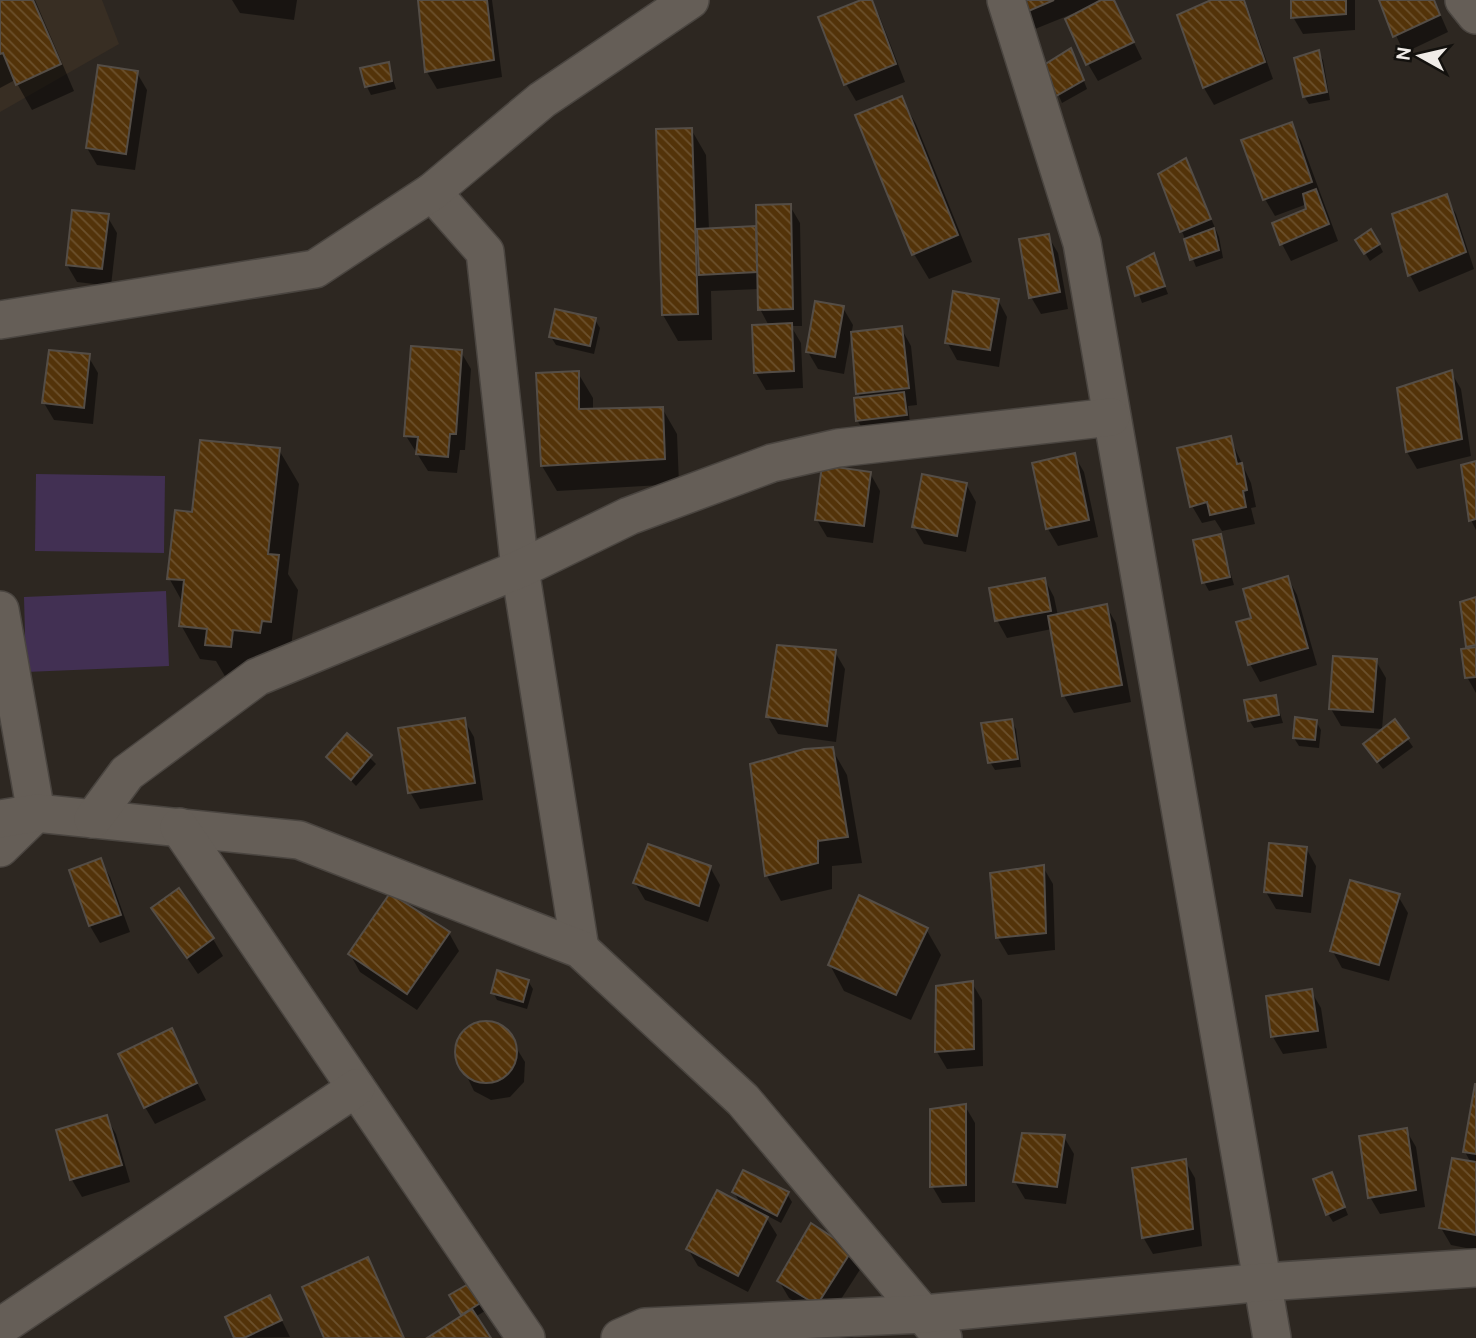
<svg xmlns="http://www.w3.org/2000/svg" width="1476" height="1338" font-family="Cabin,sans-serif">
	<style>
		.built { fill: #382e23 }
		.grass { fill: #423053 }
		.shadow { fill: #0007 }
		.building { fill: url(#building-back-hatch); stroke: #544d46; stroke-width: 2 }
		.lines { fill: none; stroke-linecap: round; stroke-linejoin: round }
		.minor-casing { stroke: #4a4540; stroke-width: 40 }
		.minor { stroke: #655e57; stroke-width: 37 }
	</style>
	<defs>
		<pattern id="building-back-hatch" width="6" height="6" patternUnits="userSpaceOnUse" patternTransform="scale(1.75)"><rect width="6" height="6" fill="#533309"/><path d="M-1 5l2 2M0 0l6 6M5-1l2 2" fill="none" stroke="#6c512d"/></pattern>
	</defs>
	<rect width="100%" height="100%" fill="#2d2721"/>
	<path class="built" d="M0,0H102L119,44L0,112Z"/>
	<g class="grass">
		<path d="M36,474L165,476L164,553L35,551Z"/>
		<path d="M166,591L169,666L26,672L24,597Z"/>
	</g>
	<g class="shadow">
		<path d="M0,0H35L74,91L32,110L15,80L0,88Z"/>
		<path d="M232,0H297L294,20L240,13Z"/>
		<path d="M419,0H492L502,77L437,89L427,72Z"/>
		<path d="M865,0H870L879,15L905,82L856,101L846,84Z"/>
		<path d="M1021,0H1113L1142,59L1098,81L1088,64L1077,12L1035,29Z"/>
		<path d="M1215,0H1245L1273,79L1214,105L1204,88L1179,16Z"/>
		<path d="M1293,0H1355V30L1303,34L1293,17Z"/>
		<path d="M1380,0H1434L1448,32L1404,53Z"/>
		<path d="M1318,52L1323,60L1330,100L1309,104L1304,96Z"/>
		<path d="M1075,58L1087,89L1062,103L1046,66Z"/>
		<path d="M388,64L396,89L371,95L367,87Z"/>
		<path d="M137,73L147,90L135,170L97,165L87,148Z"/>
		<path d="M901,98L916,124L972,262L929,279L914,254Z"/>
		<path d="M1291,124L1301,141L1338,241L1291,261L1282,244L1309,210L1307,204L1275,216L1265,199Z"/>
		<path d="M691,129L706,155L709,230L758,228L790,206L800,223L802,326H791L801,343L803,388L766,390L756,373L769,326L760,309L759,289L711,291L712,340L678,341L663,315Z"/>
		<path d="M1186,161L1219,237L1223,258L1196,267L1160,175Z"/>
		<path d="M1446,197L1456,214L1474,269L1419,292L1410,275Z"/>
		<path d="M107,216L117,233L111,286L77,282L67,265Z"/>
		<path d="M1048,236L1058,253L1068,309L1041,314L1031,297Z"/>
		<path d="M1357,240L1379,244L1383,252L1370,261Z"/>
		<path d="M1153,256L1168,294L1142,303L1129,268Z"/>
		<path d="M998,300L1007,317L999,367L957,360L947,342Z"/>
		<path d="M843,308L853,325L844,374L818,369L808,352Z"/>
		<path d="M595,320L600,328L594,354L556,345L551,337Z"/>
		<path d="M901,328L911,346L917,405L908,406L910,423L862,428L857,420L861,399L858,393Z"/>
		<path d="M461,352L471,369L465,450H460L457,473L428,471L406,436Z"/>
		<path d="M88,356L98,373L93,424L54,420L44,403Z"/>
		<path d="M1451,372L1461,389L1471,456L1417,469L1407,452L1399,389Z"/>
		<path d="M578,373L593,398V410L662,408L677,434L679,484L557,491L542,466Z"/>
		<path d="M1230,438L1251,483L1256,507L1251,508L1255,524L1222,531L1215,520L1202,523L1192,506Z"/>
		<path d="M279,450L299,484L288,574L298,590L290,655L226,678L216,661L200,659L181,625L183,603L169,578Z"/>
		<path d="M1074,455L1084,472L1098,537L1058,546L1048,529L1034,464Z"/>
		<path d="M1476,463V530L1471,520Z"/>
		<path d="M870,473L880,491L873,543L827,537L817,520Z"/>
		<path d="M966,484L976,502L966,552L924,544L914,527Z"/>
		<path d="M1220,536L1234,585L1209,591L1204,582Z"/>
		<path d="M1288,578L1297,595L1317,665L1260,682L1250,664L1253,619Z"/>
		<path d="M1045,580L1054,597L1058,616L1106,606L1116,623L1131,702L1074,713L1064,696L1052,629L1007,638L997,620Z"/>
		<path d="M1476,599V693L1467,677L1470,650L1462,603Z"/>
		<path d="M835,652L845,669L836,742L778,734L768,717Z"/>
		<path d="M1376,661L1386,678L1382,729L1341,726L1331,709Z"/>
		<path d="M1275,697L1283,723L1254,728L1249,720Z"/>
		<path d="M464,720L474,737L483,800L420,809L410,792Z"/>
		<path d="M1011,721L1016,729L1021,767L995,770L990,762Z"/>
		<path d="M1316,721L1321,730L1319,748L1299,746L1294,738Z"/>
		<path d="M1395,721L1413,747L1383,769L1370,752Z"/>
		<path d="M347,735L376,764L356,786L328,757Z"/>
		<path d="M832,749L847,775L862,863L832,866V889L781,901L767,876L752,765Z"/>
		<path d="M1306,848L1316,866L1311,913L1276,909L1266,892Z"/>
		<path d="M100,860L110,877L130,932L100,943L90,926L71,871Z"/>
		<path d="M710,867L720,885L708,922L645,900L635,883Z"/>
		<path d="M1043,867L1053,884L1055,950L1008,955L998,938L991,874Z"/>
		<path d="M1398,896L1408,913L1389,981L1342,968L1332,950Z"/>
		<path d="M153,908L213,939L223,956L198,974Z"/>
		<path d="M926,929L941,955L911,1020L844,991L830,965Z"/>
		<path d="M449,933L459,951L417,1010L360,972L350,954Z"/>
		<path d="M528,981L533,989L527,1009L497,1000L493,992Z"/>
		<path d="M972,983L982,1000L983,1066L947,1069L937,1052Z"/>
		<path d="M1311,991L1321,1008L1327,1048L1283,1054L1273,1037Z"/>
		<path d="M485,1022L504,1028L525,1062L524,1082L510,1097L491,1100L474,1091L456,1054L461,1036L467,1029Z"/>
		<path d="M171,1031L206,1100L155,1124L145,1107Z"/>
		<path d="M1476,1086V1250L1451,1245L1441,1228L1471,1163L1465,1152Z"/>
		<path d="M965,1106L975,1123V1202L942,1203L932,1186Z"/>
		<path d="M106,1117L116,1134L130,1182L82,1197L72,1180L58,1132Z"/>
		<path d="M1406,1130L1416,1147L1425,1207L1380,1214L1370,1197Z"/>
		<path d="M1064,1137L1074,1154L1066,1204L1025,1199L1015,1182Z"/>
		<path d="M1185,1161L1195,1178L1202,1246L1153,1254L1143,1237Z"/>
		<path d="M1331,1174L1348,1215L1333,1222L1328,1214Z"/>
		<path d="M734,1192L787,1194L792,1202L781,1223L764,1214L777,1235L748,1292L698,1266L688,1249L741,1205Z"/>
		<path d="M851,1251L861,1268L827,1321L789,1298L779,1281Z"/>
		<path d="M367,1259L405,1338H326Z"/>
		<path d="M452,1296L481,1303L485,1311L475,1317L489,1338H430L464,1316Z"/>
		<path d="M270,1297L290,1337L236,1338Z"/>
		<path d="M838,1331L854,1338H835Z"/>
	</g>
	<g class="building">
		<path d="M0,0H33L61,64L16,85L3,53L0,54Z"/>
		<path d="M418,0H487L494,60L425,72Z"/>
		<path d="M861,0H872L896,64L844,85L818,17Z"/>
		<path d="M1019,0H1054L1024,13Z"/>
		<path d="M1101,0H1114L1134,42L1086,65L1065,19Z"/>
		<path d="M1211,0H1244L1265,62L1203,88L1177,15Z"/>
		<path d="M1291,0H1346V14L1291,18Z"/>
		<path d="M1379,0H1434L1440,15L1393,37Z"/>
		<path d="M1071,48L1084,80L1056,96L1044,65Z"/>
		<path d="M1319,50L1327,92L1303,97L1294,58Z"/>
		<path d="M389,62L392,81L365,87L360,68Z"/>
		<path d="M98,65L138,71L126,154L86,148Z"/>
		<path d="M902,96L958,235L912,255L855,115Z"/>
		<path d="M1292,122L1312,182L1263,200L1241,140Z"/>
		<path d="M692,128L698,314L662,315L656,129Z"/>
		<path d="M1186,158L1211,219L1180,232L1158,174Z"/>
		<path d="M1316,189L1329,224L1280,245L1272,223L1306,209L1303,194Z"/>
		<path d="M1447,194L1466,252L1408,276L1392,214Z"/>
		<path d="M791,204L793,309L758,310L756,205Z"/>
		<path d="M72,210L109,214L102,269L66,265Z"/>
		<path d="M756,226L757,272L699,275L697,229Z"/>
		<path d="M1214,228L1219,250L1190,260L1184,239Z"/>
		<path d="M1371,229L1380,244L1364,254L1355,240Z"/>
		<path d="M1049,234L1060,292L1029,298L1019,239Z"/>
		<path d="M1154,253L1165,286L1135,296L1127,267Z"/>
		<path d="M953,291L999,299L990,350L945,343Z"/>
		<path d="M815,301L844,306L835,357L806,352Z"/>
		<path d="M555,309L596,318L590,346L549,337Z"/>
		<path d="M792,323L794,371L754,373L752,325Z"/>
		<path d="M902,326L909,388L856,394L851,332Z"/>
		<path d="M411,346L462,350L456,434H450L448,457L416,454L418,437L404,436Z"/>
		<path d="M49,350L90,354L84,408L42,403Z"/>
		<path d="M1452,370L1462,439L1406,452L1397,388Z"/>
		<path d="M579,371V409L663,407L665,459L541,466L536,373Z"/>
		<path d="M904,392L907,415L856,421L854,398Z"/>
		<path d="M1231,436L1237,464L1242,463L1247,490L1243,491L1246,507L1210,515L1207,502L1190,507L1177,448Z"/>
		<path d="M200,440L280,448L268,554L279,555L271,622L262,621L260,633L233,630L231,647L205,645L207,629L179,626L184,580L167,579L175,510L192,512Z"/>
		<path d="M1075,453L1089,520L1046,529L1032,463Z"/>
		<path d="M1476,461V519L1469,521L1461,465Z"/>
		<path d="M822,465L871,472L864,526L815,520Z"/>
		<path d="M922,474L967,483L957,536L912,527Z"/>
		<path d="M1221,534L1230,577L1202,583L1193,540Z"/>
		<path d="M1288,576L1308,648L1248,665L1236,622L1251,618L1243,589Z"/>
		<path d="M1045,578L1051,611L995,621L989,588Z"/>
		<path d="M1476,597V645L1466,647L1460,602Z"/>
		<path d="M1107,604L1122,685L1062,696L1048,616Z"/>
		<path d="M777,645L836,650L827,726L766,717Z"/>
		<path d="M1476,647V677L1465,678L1461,649Z"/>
		<path d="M1333,656L1377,659L1373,712L1329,709Z"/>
		<path d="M1276,695L1279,715L1248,721L1244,700Z"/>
		<path d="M1295,717L1317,720L1315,740L1293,738Z"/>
		<path d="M465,718L475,783L408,793L398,728Z"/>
		<path d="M1012,719L1018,759L988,763L981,723Z"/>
		<path d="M1395,719L1409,738L1377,762L1363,744Z"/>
		<path d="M347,733L372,755L351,780L326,757Z"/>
		<path d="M833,747L848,837L818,841V863L765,876L750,764L804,749Z"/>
		<path d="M1269,843L1307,847L1302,896L1264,892Z"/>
		<path d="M648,844L711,866L699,906L633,883Z"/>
		<path d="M101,858L121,915L89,926L69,870Z"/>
		<path d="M1044,865L1046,933L996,938L990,873Z"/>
		<path d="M1350,880L1400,894L1379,965L1330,951Z"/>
		<path d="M179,888L214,938L187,958L151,908Z"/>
		<path d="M390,893L450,932L407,994L348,954Z"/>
		<path d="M859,895L928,928L896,995L828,965Z"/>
		<path d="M497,970L529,980L523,1002L491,993Z"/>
		<path d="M973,981L974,1049L935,1052L936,986Z"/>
		<path d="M1312,989L1318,1031L1271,1037L1266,996Z"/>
		<circle cx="486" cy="1052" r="31"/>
		<path d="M172,1028L197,1083L144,1108L118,1054Z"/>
		<path d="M1475,1084H1476V1154L1463,1152Z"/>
		<path d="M966,1104V1185L930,1187V1109Z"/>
		<path d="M107,1115L122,1165L70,1180L56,1130Z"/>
		<path d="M1407,1128L1416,1190L1368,1198L1359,1136Z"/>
		<path d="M1022,1133L1065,1135L1057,1187L1013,1182Z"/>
		<path d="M1452,1158L1476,1162V1235L1439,1228Z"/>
		<path d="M1186,1159L1193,1229L1142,1238L1132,1168Z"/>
		<path d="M743,1170L789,1192L777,1216L732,1192Z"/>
		<path d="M1332,1172L1345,1207L1326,1215L1313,1179Z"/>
		<path d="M717,1190L768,1217L738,1276L686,1249Z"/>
		<path d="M811,1223L852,1250L817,1305L777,1281Z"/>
		<path d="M368,1257L404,1338H324L302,1287Z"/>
		<path d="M470,1283L482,1302L461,1315L449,1295Z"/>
		<path d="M270,1295L282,1320L244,1338H234L225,1317Z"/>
		<path d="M472,1309L491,1338H427Z"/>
	</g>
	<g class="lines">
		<g class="minor-casing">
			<g id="minor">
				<path d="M1006,0L1082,243L1272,1338"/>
				<path d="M1464,0L1476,15"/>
				<path d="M432,192L485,252L520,569L580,949"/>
				<path d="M0,320L315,269L432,192L542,100L690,0"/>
				<path d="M0,610L36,813L0,848"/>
				<path d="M0,819L36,813L299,840L580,949L743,1100L943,1338"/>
				<path d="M93,819L127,773L257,677L520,569L629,516L772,463L838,448L1111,417"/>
				<path d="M179,827L526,1338"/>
				<path d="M0,1327L356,1088"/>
				<path d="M620,1338L645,1327L924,1314L1265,1282L1476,1268"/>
			</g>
		</g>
		<use href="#minor" class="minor"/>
	</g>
	<g transform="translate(1420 56) rotate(278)" stroke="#13110e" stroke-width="5" paint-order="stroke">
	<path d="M0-5L12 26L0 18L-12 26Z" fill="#f0ece8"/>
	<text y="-10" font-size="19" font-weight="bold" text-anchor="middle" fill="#f0ece8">N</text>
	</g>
</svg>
